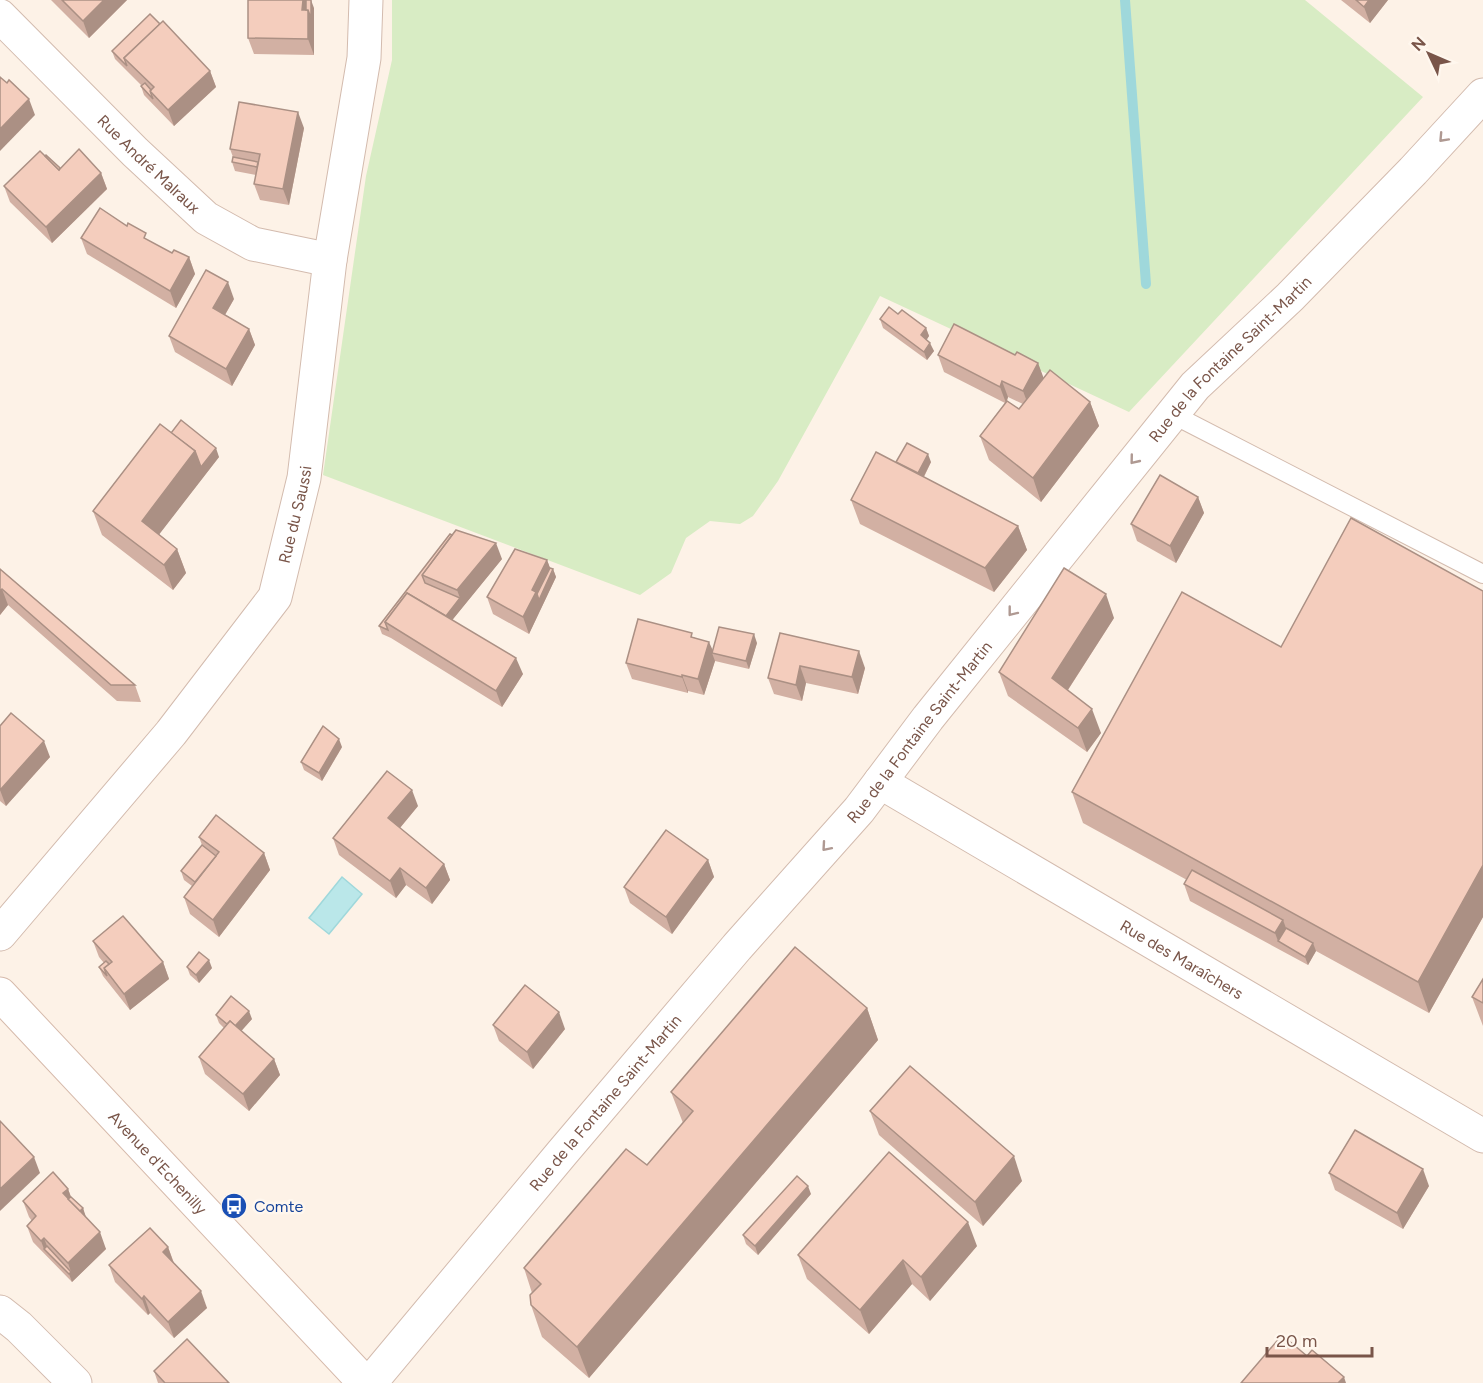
<svg xmlns="http://www.w3.org/2000/svg" width="1483" height="1383" font-family="Figtree,sans-serif">
	<style>
		.green { fill: #d8ecc4 }
		.water { fill: #bae7e9; stroke: #9fd8db; stroke-width: 1.5 }
		.lines { fill: none; stroke-linecap: round; stroke-linejoin: round }
		.stream { stroke: #9fd8db; stroke-width: 10 }
		.lane-casing { stroke: #d3bbae; stroke-width: 20 }
		.street-casing { stroke: #d3bbae; stroke-width: 35 }
		.secondary-casing { stroke: #d6baab; stroke-width: 35 }
		.lane { stroke: #fff; stroke-width: 18 }
		.street { stroke: #fff; stroke-width: 33 }
		.secondary { stroke: #fff; stroke-width: 33 }
		.wall { fill: #d2b0a3; fill-rule: evenodd }
		.shaded-wall { fill: #ab9084 }
		.building { fill: #f4cdbd; stroke: #ab9084; stroke-width: 1.5 }
		.oneway { stroke: #af9992 }
		.labels { text-anchor: middle; stroke-width: 5; stroke-linejoin: round; paint-order: stroke }
		.street-label { font-size: 16px; fill: #795549; stroke: #fff7ee }
		.transit-label { font-size: 16px; fill: #164399; stroke: #fff7ee; text-anchor: start }
	</style>
	<rect width="100%" height="100%" fill="#fdf2e7"/>
	<path class="green" d="M392,0H1305L1423,97L1129,412L880,296L778,481L753,516L740,524L710,521L686,538L671,573L640,595L323,475L366,176L392,60Z"/>
	<path class="water" d="M342,877L362,894L329,934L309,918Z"/>
	<g class="lines">
		<path class="stream" d="M1125,0L1146,284"/>
		<g class="lane-casing">
			<path id="lane" d="M1172,414L1483,574"/>
		</g>
		<g class="street-casing">
			<g id="street">
				<path id="s1" d="M0,16L135,152L206,218L253,244L330,260"/>
				<path id="s2" d="M880,782L1483,1136"/>
				<path id="s3" d="M0,934L171,733L275,597L304,478L330,260L364,58L366,0"/>
				<path d="M0,1312L19,1327L75,1383"/>
				<path id="s4" d="M370,1383L562,1153L737,947L859,810L928,718L1195,386L1290,297L1413,171L1483,95"/>
			</g>
		</g>
		<g class="secondary-casing">
			<g id="secondary">
				<path id="s5" d="M0,994L365,1383"/>
			</g>
		</g>
		<use href="#lane" class="lane"/>
		<use href="#street" class="street"/>
		<use href="#secondary" class="secondary"/>
	</g>
	<g class="wall">
		<path d="M51,0H127L89,38Z"/>
		<path d="M1341,0H1388L1370,23Z"/>
		<path d="M314,8V55L254,54L248,38Z"/>
		<path d="M160,24L210,71L216,87L174,126L144,95L141,86H142L115,59L112,51Z"/>
		<path d="M304,128L289,205L260,200L254,184L256,175L235,171L232,162L233,157L230,149Z"/>
		<path d="M45,156L60,168L101,173L107,189L52,243L10,202L4,186Z"/>
		<path d="M81,238L189,257L195,274L176,308L87,254Z"/>
		<path d="M234,299L225,315L249,329L255,345L232,386L175,352L169,336Z"/>
		<path d="M898,314L926,328L929,336L926,340L934,351L927,360L883,328L880,319Z"/>
		<path d="M938,355H1015L1038,363L1043,378L1090,402L1099,426L1041,502L989,460L980,436L1005,403L944,372ZM1008,397L1023,404L1019,409L1007,401Z"/>
		<path d="M171,433L219,457L159,534L177,549L186,573L173,590L102,535L93,511Z"/>
		<path d="M896,462H931L924,477L1018,526L1027,550L994,592L860,524L851,500L897,463Z"/>
		<path d="M1198,497L1204,513L1176,563L1137,541L1131,524Z"/>
		<path d="M450,534L502,559L452,620L523,674L502,707L391,638L382,634L379,626Z"/>
		<path d="M547,560L550,568L553,569L556,577L529,634L493,614L487,597Z"/>
		<path d="M0,569L135,685L141,702L117,701L8,605L0,615Z"/>
		<path d="M1483,591V917L1429,1013L1316,951L1308,965L1190,901L1184,884L1187,880L1083,823L1072,792L1281,647Z"/>
		<path d="M1114,618L1068,690L1101,733L1087,752L1008,696L999,672Z"/>
		<path d="M780,633L865,668L858,694L806,683L802,701L774,694L768,678Z"/>
		<path d="M694,637L712,650L757,643L749,669L715,661L704,695L688,691V693L632,679L626,663Z"/>
		<path d="M0,726L50,757L6,806L0,801Z"/>
		<path d="M342,747L322,781L304,770L301,762Z"/>
		<path d="M418,806L400,828L444,864L450,880L432,904L406,885L396,898L339,855L333,838Z"/>
		<path d="M199,837L264,853L270,870L219,937L190,914L184,897L192,886L184,880L181,871L202,845Z"/>
		<path d="M708,860L714,877L672,934L630,903L624,887Z"/>
		<path d="M93,941L163,962L169,979L130,1010L103,976L99,967L104,963L99,957Z"/>
		<path d="M187,967L212,968L199,983L190,975Z"/>
		<path d="M1483,979V1026L1472,997Z"/>
		<path d="M867,1008L878,1040L589,1378L542,1337L531,1305L532,1293L524,1268L647,1165L683,1123L671,1092Z"/>
		<path d="M216,1015L252,1019L241,1031L274,1059L280,1075L249,1111L205,1074L199,1057L224,1028L219,1023Z"/>
		<path d="M493,1025L565,1029L533,1069L499,1041Z"/>
		<path d="M870,1111L1022,1181L983,1226L879,1135Z"/>
		<path d="M1329,1173L1429,1186L1403,1229L1335,1190Z"/>
		<path d="M68,1189L71,1197L83,1208L85,1217L106,1249L72,1282L33,1242L27,1226L32,1221L29,1217L23,1201Z"/>
		<path d="M811,1194L758,1255L746,1244L743,1235Z"/>
		<path d="M977,1246L930,1301L912,1284L869,1334L807,1279L798,1255Z"/>
		<path d="M168,1247L174,1263L207,1308L174,1338L150,1313L148,1315L115,1282L109,1265Z"/>
		<path d="M154,1371L229,1383H158Z"/>
	</g>
	<g class="shaded-wall">
		<path d="M104,0H127L89,38L83,21Z"/>
		<path d="M303,0H311L314,8V55L308,39L302,10Z"/>
		<path d="M1369,0H1388L1370,23L1364,7Z"/>
		<path d="M210,71L216,87L174,126L168,110Z"/>
		<path d="M29,99L35,115L0,151V129Z"/>
		<path d="M298,112L304,128L289,205L283,189Z"/>
		<path d="M101,173L107,189L52,243L46,227Z"/>
		<path d="M189,257L195,274L176,308L170,291Z"/>
		<path d="M228,282L234,299L219,325L213,308Z"/>
		<path d="M926,328L929,336L924,344L921,335Z"/>
		<path d="M249,329L255,345L232,386L226,369Z"/>
		<path d="M930,343L934,351L927,360L924,352Z"/>
		<path d="M1038,363L1044,379L1029,407L1023,391Z"/>
		<path d="M1002,381L1008,397L1006,403L1000,387Z"/>
		<path d="M1090,402L1099,426L1041,502L1033,478Z"/>
		<path d="M216,448L219,457L151,545L142,521L195,451Z"/>
		<path d="M928,454L931,462L921,482L918,473Z"/>
		<path d="M1198,497L1204,513L1176,563L1170,546Z"/>
		<path d="M1018,526L1027,550L994,592L985,568Z"/>
		<path d="M496,543L502,559L445,629L442,620L460,598L457,590Z"/>
		<path d="M177,549L186,573L173,590L164,565Z"/>
		<path d="M547,560L552,573L553,569L556,577L529,634L523,617L532,590Z"/>
		<path d="M2,589L8,605L0,615V591Z"/>
		<path d="M1106,594L1114,618L1060,702L1052,678Z"/>
		<path d="M754,634L757,643L749,669L746,661Z"/>
		<path d="M709,642L714,653H712L715,661L704,695L698,679Z"/>
		<path d="M859,651L865,668L858,694L852,677Z"/>
		<path d="M516,658L523,674L502,707L496,691Z"/>
		<path d="M800,666L806,683L802,701L796,685Z"/>
		<path d="M682,675L688,691V693L682,677Z"/>
		<path d="M1092,709L1101,733L1087,752L1078,728Z"/>
		<path d="M339,739L342,747L322,781L319,773Z"/>
		<path d="M44,741L50,757L6,806L0,790Z"/>
		<path d="M412,790L418,806L394,835L388,818Z"/>
		<path d="M264,853L270,870L219,937L213,920Z"/>
		<path d="M708,860L714,877L672,934L666,917Z"/>
		<path d="M444,864L450,880L432,904L426,888Z"/>
		<path d="M1483,865V917L1429,1013L1418,982Z"/>
		<path d="M400,868L406,885L396,898L390,881Z"/>
		<path d="M1283,920L1289,936L1278,941L1275,933Z"/>
		<path d="M1313,943L1316,951L1308,965L1305,957Z"/>
		<path d="M209,960L212,968L199,983L196,975Z"/>
		<path d="M163,962L169,979L130,1010L124,994Z"/>
		<path d="M867,1008L878,1040L589,1378L577,1347Z"/>
		<path d="M249,1011L252,1019L236,1037L232,1029Z"/>
		<path d="M559,1012L565,1029L533,1069L527,1052Z"/>
		<path d="M274,1059L280,1075L249,1111L243,1094Z"/>
		<path d="M1014,1156L1022,1181L983,1226L975,1202Z"/>
		<path d="M34,1157L40,1173L0,1211V1189Z"/>
		<path d="M1423,1169L1429,1186L1403,1229L1397,1213Z"/>
		<path d="M808,1186L811,1194L758,1255L755,1246Z"/>
		<path d="M68,1189L74,1205L63,1193Z"/>
		<path d="M83,1208L86,1217L80,1222L77,1214Z"/>
		<path d="M968,1222L977,1246L930,1301L921,1277Z"/>
		<path d="M100,1232L106,1249L72,1282L69,1274L71,1272L68,1263Z"/>
		<path d="M44,1238L50,1254L44,1249L47,1257L41,1241Z"/>
		<path d="M168,1247L174,1264L163,1252Z"/>
		<path d="M903,1260L912,1284L869,1334L860,1310Z"/>
		<path d="M201,1291L207,1308L174,1338L168,1322Z"/>
		<path d="M144,1296L150,1313L148,1315L142,1299Z"/>
		<path d="M1344,1377L1346,1383H1338Z"/>
	</g>
	<g class="building">
		<path d="M62,0H104L83,21Z"/>
		<path d="M248,0H303L302,10H308V39L248,38Z"/>
		<path d="M306,0H311V18L308,10H306Z"/>
		<path d="M1356,0H1369L1364,7Z"/>
		<path d="M150,14L160,24L124,58L127,66L112,51Z"/>
		<path d="M163,21L210,71L168,110L150,91L154,87L124,58Z"/>
		<path d="M0,77L7,83L9,80L29,99L0,129Z"/>
		<path d="M145,83L151,90L150,91L153,99L141,86Z"/>
		<path d="M239,102L298,112L283,189L254,184L260,154L230,149Z"/>
		<path d="M79,149L101,173L46,227L4,186L40,151L59,170Z"/>
		<path d="M46,155L60,168L59,170L45,156Z"/>
		<path d="M233,157L258,162L257,167L232,162Z"/>
		<path d="M100,208L127,226L128,223L146,233L144,238L172,253L174,250L189,257L170,291L81,238Z"/>
		<path d="M206,270L228,282L213,308L249,329L226,369L169,336Z"/>
		<path d="M889,307L898,314L902,310L926,328L921,335L930,343L924,352L880,319Z"/>
		<path d="M954,324L1015,355L1017,352L1038,363L1023,391L1002,381L1000,387L938,355Z"/>
		<path d="M1050,370L1090,402L1033,478L980,436L1007,401L1019,409Z"/>
		<path d="M181,420L216,448L201,467L195,451L171,433Z"/>
		<path d="M160,424L195,451L142,521L177,549L164,565L93,511Z"/>
		<path d="M907,443L928,454L918,473L896,462Z"/>
		<path d="M876,452L1018,526L985,568L851,500Z"/>
		<path d="M1160,475L1198,497L1170,546L1131,524Z"/>
		<path d="M1351,518L1483,591V865L1418,982L1072,792L1182,592L1281,647Z"/>
		<path d="M456,530L496,543L457,590L422,575Z"/>
		<path d="M450,534L452,535L422,575L425,583L460,598L446,616L407,593L385,622L388,630L379,626Z"/>
		<path d="M515,549L547,560L532,590L536,592L523,617L487,597Z"/>
		<path d="M550,568L553,569L539,600L537,594Z"/>
		<path d="M1064,568L1106,594L1052,678L1092,709L1078,728L999,672Z"/>
		<path d="M0,569L135,685H111L2,589L0,591Z"/>
		<path d="M407,593L516,658L496,691L385,622Z"/>
		<path d="M638,619L692,633L691,637L709,642L698,679L682,675V677L626,663Z"/>
		<path d="M719,627L754,634L746,661L712,653Z"/>
		<path d="M780,633L859,651L852,677L800,666L796,685L768,678Z"/>
		<path d="M11,713L44,741L0,790V726Z"/>
		<path d="M323,726L339,739L319,773L301,762Z"/>
		<path d="M387,771L412,790L388,818L444,864L426,888L400,868L390,881L333,838Z"/>
		<path d="M216,815L264,853L213,920L184,897L219,852L199,837Z"/>
		<path d="M666,830L708,860L666,917L624,887Z"/>
		<path d="M202,845L216,856L195,882L181,871Z"/>
		<path d="M1192,870L1283,920L1275,933L1184,884Z"/>
		<path d="M123,916L163,962L124,994L104,968L112,962L93,941Z"/>
		<path d="M1286,928L1313,943L1305,957L1278,941Z"/>
		<path d="M795,947L867,1008L577,1347L531,1305L530,1295L541,1284L524,1268L626,1149L647,1165L693,1111L671,1092Z"/>
		<path d="M199,952L209,960L196,975L187,967Z"/>
		<path d="M106,961L109,964L104,968L107,976L99,967Z"/>
		<path d="M1483,979V1003L1472,997Z"/>
		<path d="M525,985L559,1012L527,1052L493,1025Z"/>
		<path d="M231,996L249,1011L235,1026L230,1021L227,1024L216,1015Z"/>
		<path d="M230,1021L274,1059L243,1094L199,1057Z"/>
		<path d="M910,1066L1014,1156L975,1202L870,1111Z"/>
		<path d="M0,1121L34,1157L0,1189Z"/>
		<path d="M1355,1130L1423,1169L1397,1213L1329,1173Z"/>
		<path d="M889,1152L968,1222L921,1277L903,1260L860,1310L798,1255Z"/>
		<path d="M53,1172L68,1189L63,1193L100,1232L68,1263L44,1238L41,1241L27,1226L36,1216L23,1201Z"/>
		<path d="M797,1176L808,1186L755,1246L743,1235Z"/>
		<path d="M71,1197L83,1208L80,1211L68,1199Z"/>
		<path d="M150,1228L168,1247L163,1252L201,1291L168,1322L144,1296L142,1299L109,1265Z"/>
		<path d="M47,1246L71,1272L69,1274L44,1249Z"/>
		<path d="M1282,1335L1307,1356L1312,1350L1344,1377L1338,1383H1241Z"/>
		<path d="M187,1339L229,1383H165L154,1371Z"/>
	</g>
	<defs><path id="oneway-chevron" d="M-2-3.5L2.5 0L-2 3.5" fill="none" stroke-width="1.6" stroke-linecap="round" stroke-linejoin="round" transform="scale(1.5)"/></defs>
	<g class="oneway">
		<use href="#oneway-chevron" transform="translate(1443 138) rotate(133)"/>
		<use href="#oneway-chevron" transform="translate(1134 460) rotate(129)"/>
		<use href="#oneway-chevron" transform="translate(1012 612) rotate(128)"/>
		<use href="#oneway-chevron" transform="translate(826 847) rotate(131)"/>
	</g>
	<defs>
		<g id="bus-disc" transform="scale(1.35)"><circle r="9.5" fill="#1a4fb4" stroke="#fff7ee"/><path d="M-5-6H5V4H4V6H2V4H-2V6H-4V4H-5ZM-3.5-4V0h7V-4ZM-3.5 1.2v1.5H-2V1.2ZM2 1.2v1.5H3.5V1.2Z" fill="#fff"/></g>
	</defs>
	<g fill-rule="evenodd">
		<use href="#bus-disc" x="234" y="1206"/>
	</g>
	<g class="labels">
		<g class="street-label">
			<text dy="6" stroke="none"><textPath href="#s1" startOffset="210">Rue André Malraux</textPath></text>
			<text dy="6" stroke="none"><textPath href="#s4" startOffset="1338">Rue de la Fontaine Saint-Martin</textPath></text>
			<text dy="6" stroke="none"><textPath href="#s3" startOffset="520">Rue du Saussi</textPath></text>
			<text dy="6" stroke="none"><textPath href="#s4" startOffset="852">Rue de la Fontaine Saint-Martin</textPath></text>
			<text dy="6" stroke="none"><textPath href="#s2" startOffset="350">Rue des Maraîchers</textPath></text>
			<text dy="6" stroke="none"><textPath href="#s4" startOffset="366">Rue de la Fontaine Saint-Martin</textPath></text>
			<text dy="6" stroke="none"><textPath href="#s5" startOffset="231">Avenue d'Echenilly</textPath></text>
		</g>
		<g class="transit-label">
			<text x="254" y="1212">Comte</text>
		</g>
	</g>
	<g transform="translate(1429 54) rotate(314)" stroke="#fff7ee" stroke-width="4.5" paint-order="stroke">
	<path d="M0-4.5L10 22L0 15L-10 22Z" fill="#795549"/>
	<text y="-9" font-size="16" font-weight="bold" text-anchor="middle" fill="#795549">N</text>
	</g>
	<path d="M1267 1347v9h105v-9" fill="none" stroke="#795549" stroke-width="3"/>
	<text x="1276" y="1347" font-size="18" fill="#795549" stroke="#fff7ee" stroke-width="4.5" paint-order="stroke">20 m</text>
</svg>
